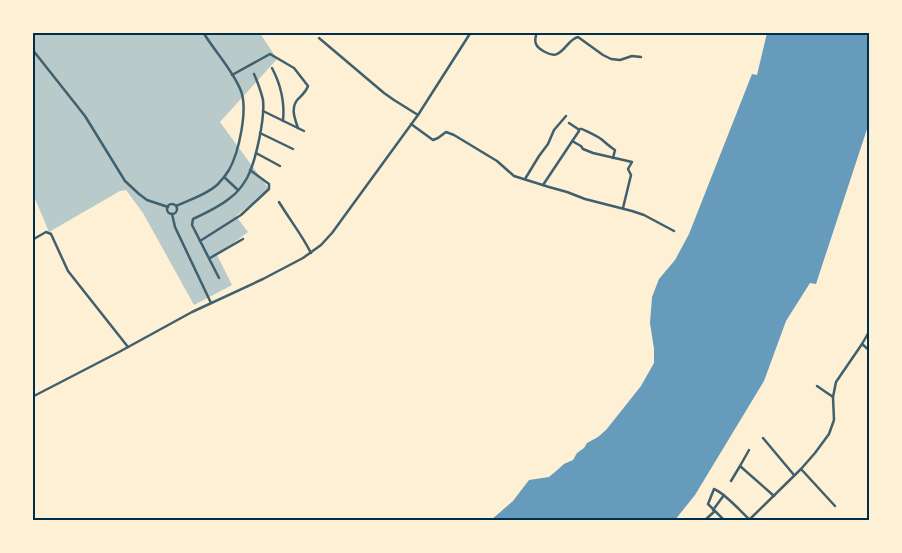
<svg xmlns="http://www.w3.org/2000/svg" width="902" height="553" font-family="Montserrat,sans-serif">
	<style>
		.green { fill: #b9caca }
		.water { fill: #669bbc }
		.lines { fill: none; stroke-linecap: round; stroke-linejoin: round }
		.minor { stroke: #3f606c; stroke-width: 2.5 }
		.neatline { fill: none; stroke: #003049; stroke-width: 2 }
	</style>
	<rect width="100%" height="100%" fill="#fdf0d5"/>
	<path class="green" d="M32,33H260L277,59L220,122L269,189L236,216L248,232L217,255L232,285L194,305L143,213L126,190L120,191L49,232L33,194Z"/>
	<path class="water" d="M767,33H869V123L816,284L810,283L786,321L764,381L695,495L675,520H491L513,501L529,480L549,477L555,472L564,464L573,460L577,453L584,448L587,443L598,437L606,430L641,386L654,363V349L650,323L652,297L659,279L675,260L689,234L752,74L757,75Z"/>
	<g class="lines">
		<g class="minor">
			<path d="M537,32C536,36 534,40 536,44C538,49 551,57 557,54C565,51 569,39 578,37L603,55L611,59L620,60L632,56L641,57"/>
			<path d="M319,38L384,93L394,100L418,115"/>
			<path d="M32,49L85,116L125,181L139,194L147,200L168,207"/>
			<path d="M272,68C281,85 285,101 283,121"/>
			<path d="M232,75L270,54L294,68L308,86C306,92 302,95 298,99C290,108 295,119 298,128"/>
			<path d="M263,111L304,131"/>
			<path d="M411,124L433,140L438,138L446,132L454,135L497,161L514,176L549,187L567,192L585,199L632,211L644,215L674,231"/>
			<path d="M580,129H582C588,132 595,135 601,139C606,143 610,147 615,150L613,158"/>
			<path d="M260,133L293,149"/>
			<path d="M572,141L581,146L583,149L593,153L632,162L628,169L631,175L623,208"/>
			<path d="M256,153L280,166"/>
			<path d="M224,177L238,190"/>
			<path d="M525,179L539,156L548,144L554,130L566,116"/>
			<path d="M543,185L579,131L578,129L569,123"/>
			<path d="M279,202C290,220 302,235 311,253"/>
			<circle cx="172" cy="209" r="5"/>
			<path d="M176,206C189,200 206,195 217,185C221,181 226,175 229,170C239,152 248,110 241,91C233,70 215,52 203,32"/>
			<path d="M172,214L175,227L211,303"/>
			<path d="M32,240L46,232L51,234L68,271L128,347"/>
			<path d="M200,241L241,215L269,189V184L250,170"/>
			<path d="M210,258L243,239"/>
			<path d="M219,278L192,225L193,219C206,213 219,207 230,198C237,193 243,185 247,178C256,161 265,118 263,100C261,91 258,83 254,74"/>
			<path d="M862,344L870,351"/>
			<path d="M817,386L833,397"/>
			<path d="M32,397L119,352L192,312L263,279L303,258L321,245L332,233L418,115L471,32"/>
			<path d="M763,438L794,475"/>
			<path d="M740,466L749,450"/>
			<path d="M801,469L835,506"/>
			<path d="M731,481L740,466L774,496"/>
			<path d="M713,510L724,495"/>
			<path d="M705,520L715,511"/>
			<path d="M724,520L708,504L714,489C726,494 740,511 750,520"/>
			<path d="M749,520L801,469L815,453L829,434L834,420L833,397L836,382L862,344L870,330"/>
		</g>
	</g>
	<rect width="902" height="553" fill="none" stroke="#fdf0d5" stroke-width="68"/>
	<rect x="34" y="34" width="834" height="485" class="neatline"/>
</svg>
